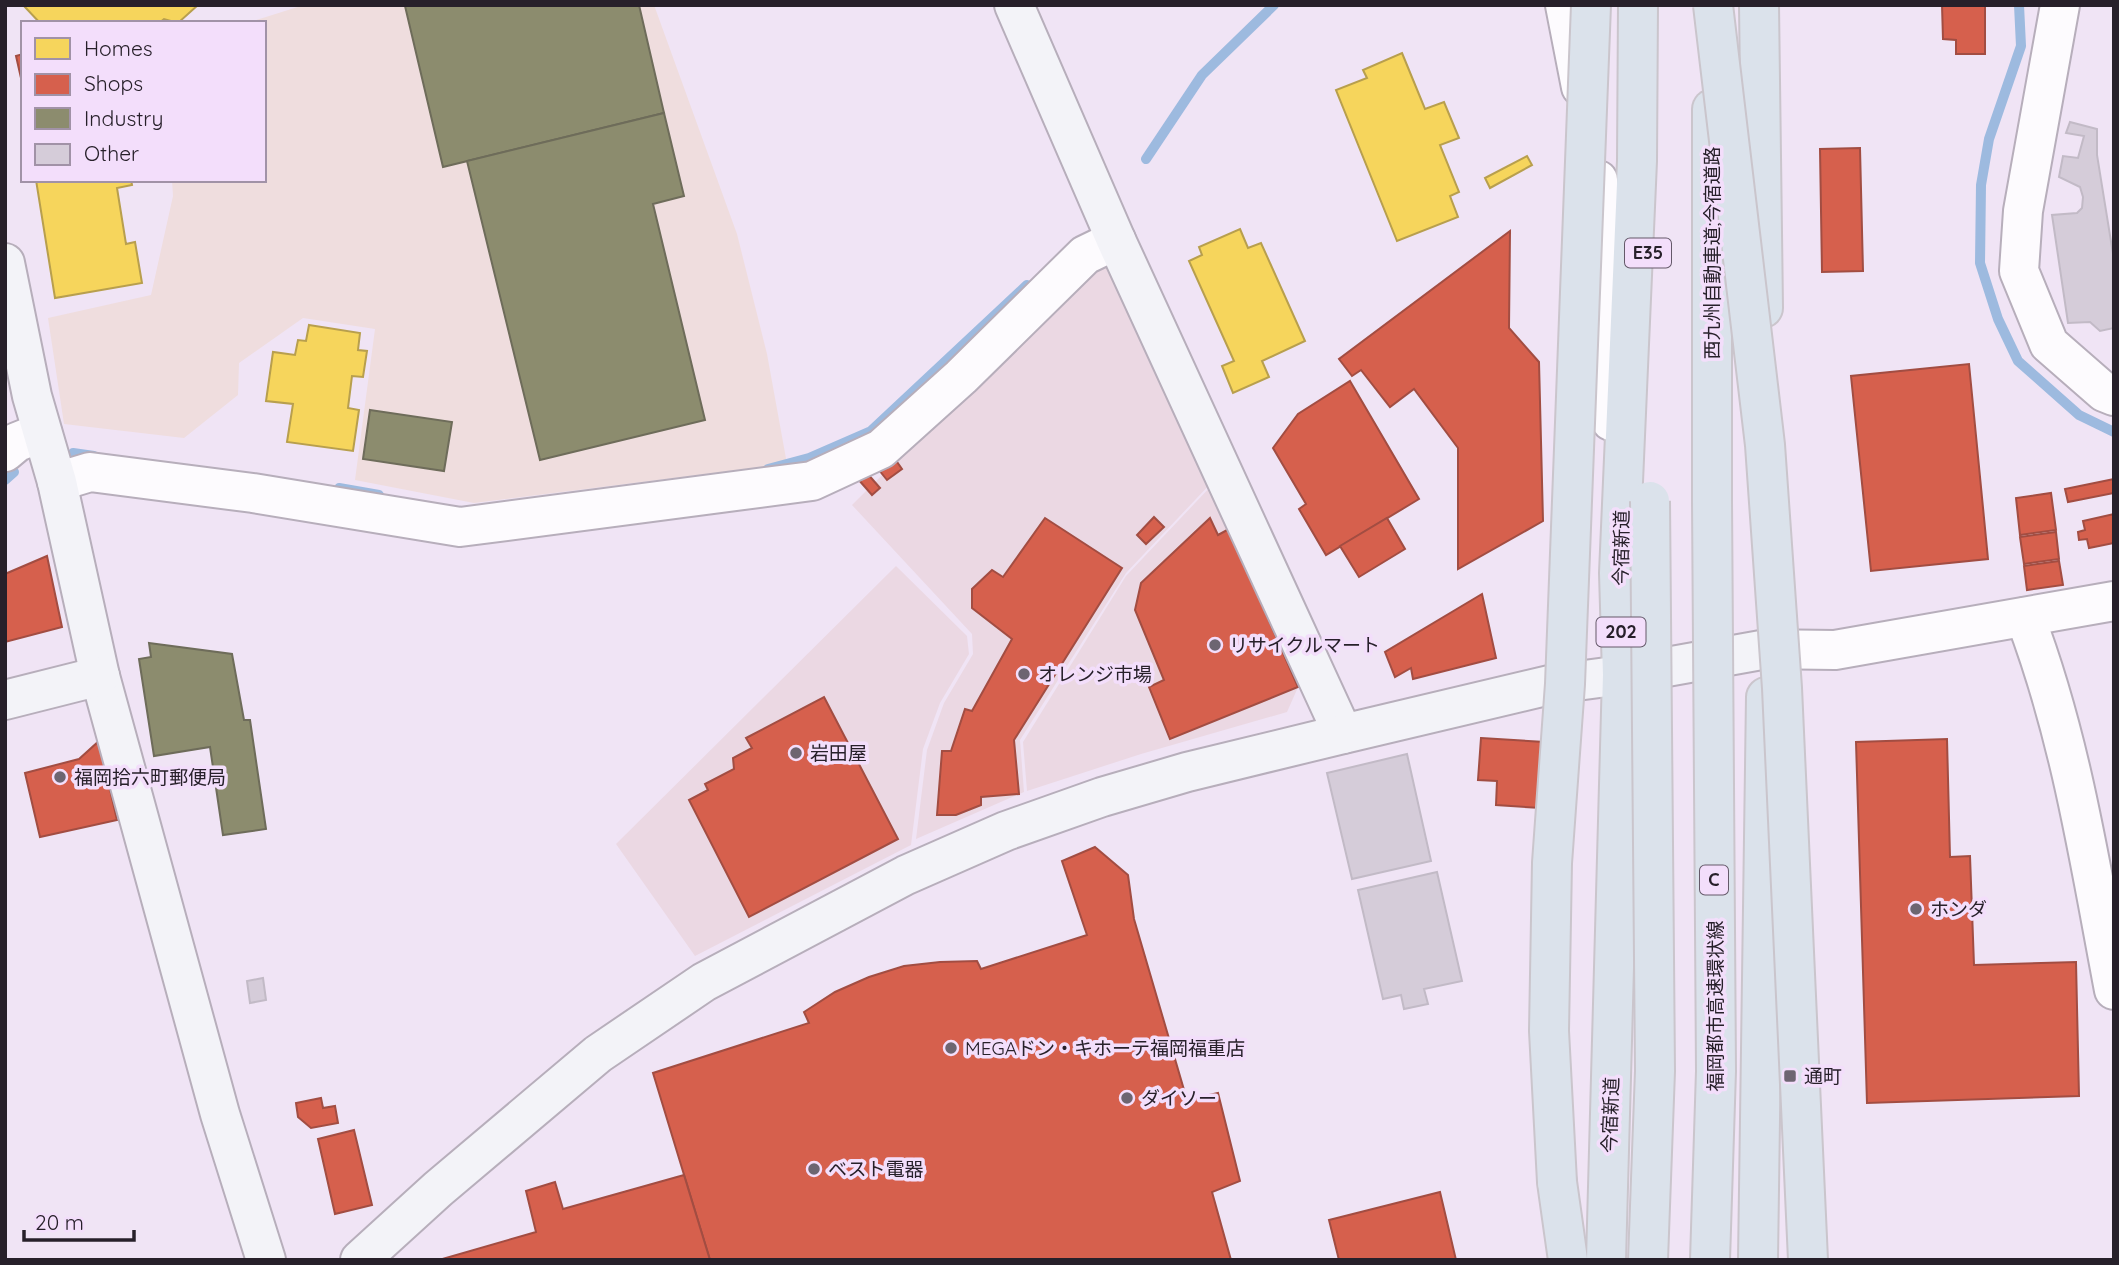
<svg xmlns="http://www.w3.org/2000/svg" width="2119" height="1265" font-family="Quicksand,'Noto Sans JP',sans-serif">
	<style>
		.commercial { fill: #ebd8e3 }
		.industrial { fill: #efddde }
		.homes { fill: #f6d55c; stroke: #b89f4d; stroke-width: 2 }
		.shops { fill: #d6604d; stroke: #a24d42; stroke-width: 2 }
		.industry { fill: #8c8c6e; stroke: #6e6c5a; stroke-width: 2 }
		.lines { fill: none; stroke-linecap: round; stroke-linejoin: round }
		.stream { stroke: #9dbadf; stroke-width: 10 }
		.building { fill: #d5ccd9; stroke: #c2bac6; stroke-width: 2 }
		.street-casing { stroke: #b7aebb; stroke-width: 42 }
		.secondary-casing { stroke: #b7aebb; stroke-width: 42 }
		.highway-casing { stroke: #cac5cc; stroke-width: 42 }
		.street { stroke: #fdfbfe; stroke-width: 38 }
		.secondary { stroke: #f3f3f8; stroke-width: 38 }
		.highway { stroke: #dbe2eb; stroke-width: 38 }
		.highway-bridge-casing { stroke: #cac5cc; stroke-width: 42; stroke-linecap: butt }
		.highway-bridge { stroke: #dbe2eb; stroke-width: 38 }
		.poi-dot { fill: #6d6571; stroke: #f3defb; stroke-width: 2.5 }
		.labels { text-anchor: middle; stroke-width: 7; stroke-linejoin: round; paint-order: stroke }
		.shield { fill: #f3defb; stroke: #645969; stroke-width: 2 }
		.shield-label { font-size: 18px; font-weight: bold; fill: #27202a }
		.street-label { font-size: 19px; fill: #27202a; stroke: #f3defb }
		.poi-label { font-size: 19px; fill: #27202a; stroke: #f3defb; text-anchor: start }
	</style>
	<rect width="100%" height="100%" fill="#f0e4f5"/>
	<g class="commercial">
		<path d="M1115,266L1213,481L1126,573L1020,740L1024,792L916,839L927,750L944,703L973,654L972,634L852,505L1090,268Z"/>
		<path d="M1213,484L1299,685L1287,712L1141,754L1027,791L1023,742L1126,576Z"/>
		<path d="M896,566L967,636L969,654L940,703L923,749L911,845L695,956L616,844Z"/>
	</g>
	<path class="industrial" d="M304,5H654L737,234L767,354L787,464L474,503L355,480L375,329L303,318L239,363L238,395L184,438L64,424L48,318L151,295L173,196L172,180H264V23H247Z"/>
	<g class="homes">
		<path d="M23,5H198L178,23L164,19L159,23H40Z"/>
		<path d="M1402,53L1425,109L1444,102L1459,138L1440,145L1459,192L1450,196L1458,217L1397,241L1336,90L1367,78L1363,70Z"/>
		<path d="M1527,156L1532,165L1490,188L1485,178Z"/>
		<path d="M36,180H131L132,185L117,188L126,244L135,242L142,283L55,298Z"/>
		<path d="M1240,229L1248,248L1261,243L1305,341L1262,361L1269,377L1233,393L1222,366L1234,361L1189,261L1202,255L1199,247Z"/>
		<path d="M309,325L360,333L358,350L367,351L363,377L352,376L348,408L359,410L353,451L287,442L293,404L266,401L273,352L295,355L298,340L306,341Z"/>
	</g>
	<g class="shops">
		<path d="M1942,5H1985V54H1956V40L1943,39Z"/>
		<path d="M23,54V78H21L16,56Z"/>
		<path d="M1860,148L1863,271L1822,272L1820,149Z"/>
		<path d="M1510,231L1509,328L1539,362L1543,521L1458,569V448L1414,389L1390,407L1361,370L1352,376L1339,359Z"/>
		<path d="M1969,364L1988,559L1871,571L1851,376Z"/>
		<path d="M1350,381L1419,499L1326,555L1299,509L1306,504L1273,448L1298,414Z"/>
		<path d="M895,459L902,469L887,480L879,470Z"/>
		<path d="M866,472L880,488L872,495L858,479Z"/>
		<path d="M2114,479V493L2068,502L2065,489Z"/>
		<path d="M2051,493L2056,530L2020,535L2016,498Z"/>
		<path d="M2114,514V543L2089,548L2087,539L2079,540L2078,532L2085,530L2083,521Z"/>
		<path d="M1154,517L1164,527L1146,544L1137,535Z"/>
		<path d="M1045,518L1122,568L1014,740L1019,794L981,797V805L956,815H937L942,751H951L965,709L972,711L1012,639L972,608V589L992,570L1003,577Z"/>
		<path d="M1210,518L1218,535L1229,529L1298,687L1170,739L1149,687L1164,680L1135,610L1141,583Z"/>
		<path d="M1387,518L1405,549L1359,577L1340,546Z"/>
		<path d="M2056,532L2059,559L2024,564L2020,537Z"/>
		<path d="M47,556L62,627L5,642V574Z"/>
		<path d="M2059,561L2063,585L2027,590L2024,566Z"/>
		<path d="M1482,594L1496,658L1413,679L1411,668L1395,677L1385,652Z"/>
		<path d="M824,697L898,839L749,917L689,800L708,790L705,784L734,769L733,758L752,748L746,738Z"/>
		<path d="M1481,738L1544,742L1540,808L1496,805L1497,781L1478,780Z"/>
		<path d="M1947,739L1950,857L1970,856L1974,965L2076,962L2079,1096L1867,1103L1856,742Z"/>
		<path d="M99,741L117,820L40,837L25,773L79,759Z"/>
		<path d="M1095,847L1128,875L1134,919L1187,1100L1218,1093L1240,1181L1212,1192L1231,1260H710L653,1073L809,1023L804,1012L835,992L869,977L904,966L940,962L977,961L981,969L1087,935L1062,861Z"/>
		<path d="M321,1098L323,1108L335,1106L338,1123L311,1128L298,1117L296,1103Z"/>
		<path d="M354,1130L372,1205L335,1214L318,1139Z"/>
		<path d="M684,1175L710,1260H439L536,1232L526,1191L555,1182L563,1209Z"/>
		<path d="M1440,1192L1456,1260H1339L1329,1220Z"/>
	</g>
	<g class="industry">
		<path d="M639,5L664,113L443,167L405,6Z"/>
		<path d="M664,113L684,196L653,204L705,420L540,460L467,161Z"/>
		<path d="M370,410L452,422L444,471L363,459Z"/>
		<path d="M149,643L232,654L244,720H250L266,829L223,835L210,747L154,756L139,659L151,657Z"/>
	</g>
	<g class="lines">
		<g class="stream">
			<path d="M2019,5L2021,46L1989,139L1981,185L1980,263L1998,319L2018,361L2079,415L2114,432"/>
			<path d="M1146,159L1202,75L1274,5"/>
			<path d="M73,453L94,456"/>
			<path d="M768,469L809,458L871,431L1027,285"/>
			<path d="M5,480L14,472"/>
			<path d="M339,488L379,495"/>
		</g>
	</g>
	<g class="building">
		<path d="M2070,122L2097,129V155L2114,260V328L2100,331L2090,322L2068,323L2052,215L2077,213L2082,208L2083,197L2080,187L2059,177L2063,156L2078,158L2084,136L2066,133Z"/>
		<path d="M1407,754L1431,861L1352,879L1327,773Z"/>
		<path d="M1437,872L1462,981L1424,989L1428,1004L1404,1009L1401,995L1383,999L1358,890Z"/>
		<path d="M263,978L266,1000L250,1003L247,981Z"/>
	</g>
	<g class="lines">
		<g class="street-casing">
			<g id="street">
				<path d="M1565,5L1581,87"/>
				<path d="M2060,5L2023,211L2019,271L2049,344L2104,392L2114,396"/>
				<path d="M1598,180L1611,421"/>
				<path d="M5,452L17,442L42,432"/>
				<path d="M57,482L90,472L253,493L460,527L812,481L881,449L961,377L1085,255L1116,240"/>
				<path d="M2025,617C2071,738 2090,864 2114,990"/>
				<path d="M1767,649L1835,650L2114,601"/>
			</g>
		</g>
		<g class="secondary-casing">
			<g id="secondary">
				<path d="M1014,5L1116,240L1343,734"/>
				<path d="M5,263L32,396L57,482L100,676L220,1114L266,1260"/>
				<path d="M5,700L100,676"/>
				<path d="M360,1260L438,1189L598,1054L704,982L906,875L1006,831L1102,797L1187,772L1343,734L1554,684L1622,675L1767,649"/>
			</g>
		</g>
		<g class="highway-casing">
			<g id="highway">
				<path d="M1759,5L1763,308"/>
				<path d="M1712,109V501"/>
				<path d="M1557,1182L1568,1260"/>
				<path d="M1606,1260L1622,675L1619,573L1637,161L1638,5"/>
				<path d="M1758,1260L1766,697"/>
			</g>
		</g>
		<use href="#street" class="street"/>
		<use href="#secondary" class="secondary"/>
		<use href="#highway" class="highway"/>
		<g class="highway-bridge-casing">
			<g id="highway-bridge">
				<path d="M1713,5L1765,445L1782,688L1808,1260"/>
				<path d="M1557,1182L1549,1031L1552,863L1565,684L1591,5"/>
				<path d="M1648,1260L1655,1071L1650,501"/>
				<path d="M1710,1260L1716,1071L1712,501"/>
			</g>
		</g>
		<use href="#highway-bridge" class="highway-bridge"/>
	</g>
	<g class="poi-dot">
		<circle cx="1215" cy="645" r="7"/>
		<circle cx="1024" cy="674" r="7"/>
		<circle cx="796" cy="753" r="7"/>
		<circle cx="60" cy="777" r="7"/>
		<circle cx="1916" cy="909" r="7"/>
		<circle cx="951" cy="1048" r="7"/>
		<rect x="1783" y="1069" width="14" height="14" rx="3.5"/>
		<circle cx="1127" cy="1098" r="7"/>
		<circle cx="814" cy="1169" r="7"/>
	</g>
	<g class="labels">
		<g class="shield">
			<rect x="1625" y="238.5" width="46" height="29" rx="5"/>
			<rect x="1596.5" y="617.5" width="49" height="29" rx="5"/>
			<rect x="1700" y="865.5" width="28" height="29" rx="5"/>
		</g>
		<g class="shield-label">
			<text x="1648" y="259">E35</text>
			<text x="1621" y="638">202</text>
			<text x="1714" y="886">C</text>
		</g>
		<g class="street-label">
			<text transform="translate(1712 253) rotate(-90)" y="7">西九州自動車道;今宿道路</text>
			<text transform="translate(1621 548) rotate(-89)" y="7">今宿新道</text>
			<text transform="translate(1715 1006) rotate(-90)" y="7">福岡都市高速環状線</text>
			<text transform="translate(1610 1115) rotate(-88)" y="7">今宿新道</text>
		</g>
		<g class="poi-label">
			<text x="1229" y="652">リサイクルマート</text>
			<text x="1038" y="681">オレンジ市場</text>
			<text x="810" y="760">岩田屋</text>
			<text x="74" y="784">福岡拾六町郵便局</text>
			<text x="1930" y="916">ホンダ</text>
			<text x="965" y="1055">MEGAドン・キホーテ福岡福重店</text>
			<text x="1804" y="1083">通町</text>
			<text x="1141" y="1105">ダイソー</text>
			<text x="828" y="1176">ベスト電器</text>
		</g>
	</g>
	<rect width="2119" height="1265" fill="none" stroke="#27202a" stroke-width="14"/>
	<rect x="21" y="21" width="245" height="161" fill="#f3defb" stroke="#a192a7" stroke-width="2"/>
	<rect x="35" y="38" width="35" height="21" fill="#f6d55c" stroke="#a192a7" stroke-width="2"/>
	<text x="84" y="56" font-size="21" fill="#27202a">Homes</text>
	<rect x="35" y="74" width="35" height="21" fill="#d6604d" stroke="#a192a7" stroke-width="2"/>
	<text x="84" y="91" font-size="21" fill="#27202a">Shops</text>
	<rect x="35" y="108" width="35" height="21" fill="#8c8c6e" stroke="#a192a7" stroke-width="2"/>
	<text x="84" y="126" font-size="21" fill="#27202a">Industry</text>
	<rect x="35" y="144" width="35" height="21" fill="#d5ccd9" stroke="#a192a7" stroke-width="2"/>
	<text x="84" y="161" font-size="21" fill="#27202a">Other</text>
	<path d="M24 1230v10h110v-10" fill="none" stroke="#27202a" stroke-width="3.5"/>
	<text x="35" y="1230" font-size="21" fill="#27202a" stroke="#f3defb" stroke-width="5" paint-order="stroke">20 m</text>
</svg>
